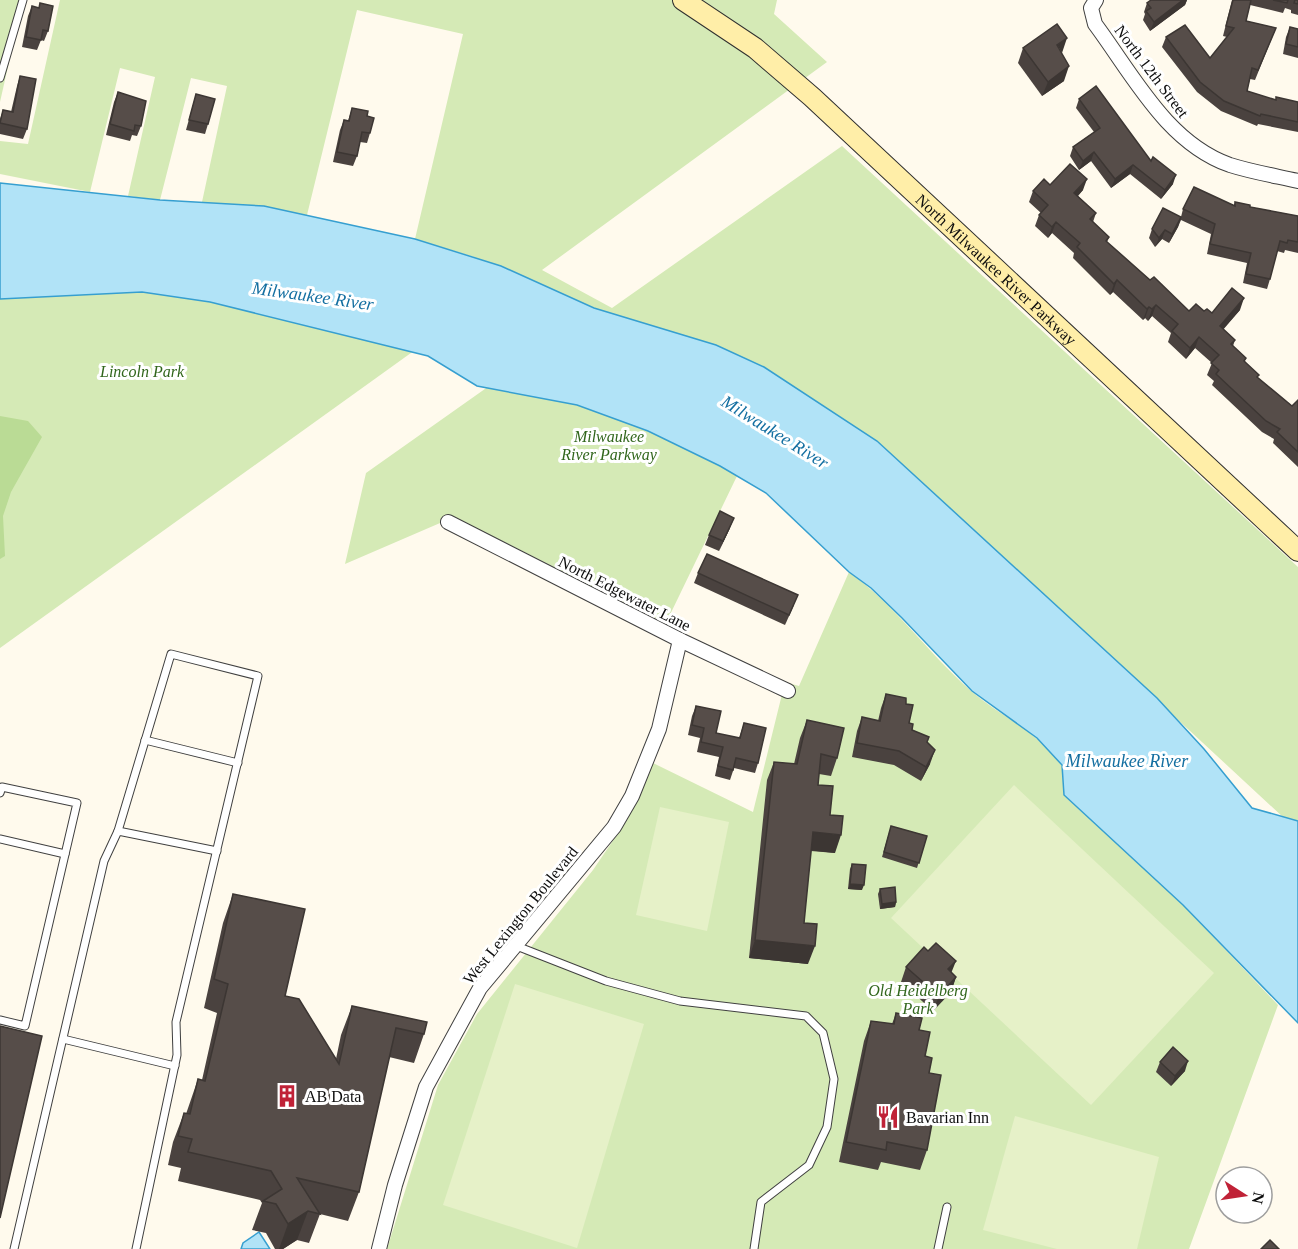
<svg xmlns="http://www.w3.org/2000/svg" width="1298" height="1249" font-family="Georgia,serif">
	<style>
		.green { fill: #d5eab6 }
		.forest { fill: #badb95 }
		.pitch { fill: #e6f1c8 }
		.water { fill: #b1e3f7; stroke: #369fd0; stroke-width: 1.5 }
		.lines { fill: none; stroke-linecap: round; stroke-linejoin: round }
		.lane-casing { stroke: #404040; stroke-width: 9 }
		.street-casing { stroke: #404040; stroke-width: 16 }
		.secondary-casing { stroke: #2f2f2f; stroke-width: 22 }
		.lane { stroke: #fff; stroke-width: 7 }
		.street { stroke: #fff; stroke-width: 14 }
		.secondary { stroke: #ffeea8; stroke-width: 20 }
		.wall { fill: #4a423f }
		.shaded-wall { fill: #3c3633 }
		.building { fill: #564d49; stroke: #3c3633; stroke-width: 1.5 }
		.labels { text-anchor: middle; stroke-width: 6; stroke-linejoin: round; paint-order: stroke }
		.street-label { font-size: 16px; fill: #0d0d0d; stroke: #fff }
		.park-label { font-size: 16px; font-style: italic; fill: #31661c; stroke: #fff }
		.poi-label { font-size: 16px; fill: #0d0d0d; stroke: #fff; text-anchor: start }
		.water-label { font-size: 18px; font-style: italic; fill: #146fa1; stroke: #fff }
	</style>
	<rect width="100%" height="100%" fill="#fffaed"/>
	<g class="green">
		<path d="M0,0H23L0,102Z"/>
		<path d="M60,0H777L774,14L827,62L542,270L612,308L842,146L1298,567V831L877,441L823,406L737,476L666,623L454,517L345,564L366,473L499,379L474,257L415,239L463,34L357,10L307,215L202,202L227,86L191,78L160,200L128,196L155,77L120,68L90,192L0,174V141L28,144Z"/>
		<path d="M0,195L429,340L0,648Z"/>
		<path d="M849,572C896,606 928,653 971,691C1000,716 1037,731 1060,763C1065,770 1063,786 1064,795L1183,905L1278,1005L1189,1249H387L438,1085L477,1014L593,870L627,820L653,763L753,812L785,682L799,686Z"/>
	</g>
	<path class="forest" d="M0,416L28,421L42,437L11,492L3,516L5,556L0,559Z"/>
	<g class="pitch">
		<path d="M1014,785L1214,973L1091,1105L891,918Z"/>
		<path d="M660,807L729,822L707,931L636,915Z"/>
		<path d="M515,984L644,1024L577,1248L443,1205Z"/>
		<path d="M1015,1116L1159,1157L1137,1249H1057L983,1230Z"/>
	</g>
	<g class="water">
		<path d="M0,183L160,200L264,206L415,239L501,266L594,308L716,345L764,367L877,441L1157,698L1204,749L1252,808L1298,821V1023L1183,905L1064,795L1062,765L1037,738L972,691L902,618L871,588L849,572L766,493L720,466L648,431L577,405L477,386L428,356L210,302L142,292L0,299Z"/>
		<path d="M259,1232L270,1249H241L243,1243Z"/>
	</g>
	<g class="lines">
		<g class="lane-casing">
			<g id="lane">
				<path d="M0,78L23,0"/>
				<path d="M145,740L238,763"/>
				<path d="M0,793L2,787L77,803L25,1026L0,1020"/>
				<path d="M118,831L171,654L258,676L176,1022L177,1055L136,1249"/>
				<path d="M0,839L65,854"/>
				<path d="M514,945L606,981L680,1001L806,1016L823,1033L834,1079L827,1127L809,1165L761,1202L754,1249"/>
				<path d="M63,1039L175,1066"/>
				<path d="M14,1249L104,861L118,831L217,851"/>
				<path d="M938,1249L947,1207"/>
			</g>
		</g>
		<g class="street-casing">
			<g id="street">
				<path d="M1096,0L1091,8L1095,24C1133,75 1167,143 1230,165C1252,172 1276,176 1298,181"/>
				<path d="M448,522L680,640L788,691"/>
				<path d="M379,1249L395,1185L426,1087L480,988L614,827L632,796L659,729L680,640"/>
			</g>
		</g>
		<g class="secondary-casing">
			<g id="secondary">
				<path id="s1" d="M683,0L755,48L812,97L1298,551"/>
			</g>
		</g>
		<use href="#lane" class="lane"/>
		<use href="#street" class="street"/>
		<use href="#secondary" class="secondary"/>
	</g>
	<g class="wall">
		<path d="M1187,0L1185,5L1150,31L1143,20L1145,14L1144,12L1147,3Z"/>
		<path d="M1232,0H1298V15L1291,13V10L1285,8L1283,13L1250,5L1246,21L1276,28L1255,80L1250,79L1247,91L1275,100L1298,102V132L1258,124L1257,126L1221,111L1197,92L1162,47L1166,37L1210,58L1227,37L1223,36Z"/>
		<path d="M40,3L48,31L44,41L41,40L37,50L22,47L28,16L32,6L39,8Z"/>
		<path d="M1290,27L1298,29V58L1283,54L1286,37Z"/>
		<path d="M1023,48L1062,53L1064,81L1042,96L1018,63Z"/>
		<path d="M20,76L27,129L23,139L0,134V119L3,110L11,112L17,86Z"/>
		<path d="M118,92L141,126L137,136L132,135L130,141L106,135L114,102Z"/>
		<path d="M196,94L208,124L205,134L186,130Z"/>
		<path d="M1079,99L1151,161L1173,184L1161,199L1130,174L1111,188L1091,161L1079,170L1070,156L1073,147L1094,132L1076,108Z"/>
		<path d="M352,108L367,116L370,133L367,143L360,142L357,156L353,166L333,162L340,130L344,120L348,121Z"/>
		<path d="M1050,185L1083,190L1078,196L1096,213L1093,222L1109,237L1107,242L1150,280L1189,311H1204L1212,313L1240,310L1223,329L1235,340L1233,346L1258,378L1292,406L1298,400V467L1273,443L1274,439L1262,432L1212,385L1214,381L1207,375L1212,363L1195,348L1186,359L1168,342L1171,333L1152,316L1148,321L1145,318L1143,320L1113,292L1110,295L1073,258L1074,253L1052,233L1048,238L1035,226L1039,215L1041,213L1029,202L1033,191Z"/>
		<path d="M1235,202L1250,207L1298,216V253L1285,250L1284,253L1277,251L1270,279L1267,289L1243,283L1247,263L1207,254L1211,234L1181,220L1178,227L1169,243L1162,239L1155,247L1149,238L1152,229L1181,217L1183,209L1234,205Z"/>
		<path d="M730,528L719,551L705,545L709,535Z"/>
		<path d="M698,573L794,605L785,625L694,583Z"/>
		<path d="M886,694L906,704L909,723L912,730L927,742L930,764L921,781L894,765L852,757L857,731L862,717L878,721L881,708Z"/>
		<path d="M696,706L716,733L739,738L744,723L758,763L755,773L734,768L730,780L715,776L719,757L697,752L700,738L688,735L692,716Z"/>
		<path d="M807,720L837,758L831,776L819,774L818,785L830,815L835,853L811,851L804,923L808,964L749,958L767,780L774,762L794,764L800,738Z"/>
		<path d="M891,826L927,836L917,868L882,857Z"/>
		<path d="M852,864L862,890L848,889L850,869Z"/>
		<path d="M880,889L896,902L895,907L880,909L878,894Z"/>
		<path d="M233,894L285,996L336,1059L341,1035L352,1006L424,1034L414,1063L389,1057L359,1192L348,1221L320,1214L309,1243L297,1240L283,1249H275L266,1233L252,1230L262,1203L260,1200L178,1181L181,1168L168,1165L173,1142L184,1113L186,1114L198,1079L202,1080L217,1013L204,1008L223,923Z"/>
		<path d="M906,967L956,977L951,992L933,1011L901,982Z"/>
		<path d="M896,1013L919,1030L929,1073L927,1150L920,1170L881,1162L878,1170L839,1162L864,1041L871,1021L892,1024Z"/>
		<path d="M1160,1062L1185,1071L1171,1086L1156,1072Z"/>
	</g>
	<g class="shaded-wall">
		<path d="M1183,0H1187L1185,5L1150,31L1154,22Z"/>
		<path d="M1067,38L1062,53L1057,45Z"/>
		<path d="M1069,66L1064,81L1042,96L1048,82Z"/>
		<path d="M1094,152L1091,161L1079,170L1083,161Z"/>
		<path d="M1133,165L1130,174L1111,188L1115,179Z"/>
		<path d="M1176,175L1173,184L1161,199L1165,190Z"/>
		<path d="M1087,179L1083,190L1070,204L1074,193Z"/>
		<path d="M1181,217L1178,227L1169,243L1172,234Z"/>
		<path d="M1056,222L1052,233L1048,238L1052,227Z"/>
		<path d="M1165,230L1162,239L1155,247L1159,238Z"/>
		<path d="M1117,280L1113,292L1110,295L1114,284Z"/>
		<path d="M1244,298L1240,310L1216,338L1220,326Z"/>
		<path d="M1156,305L1152,316L1148,321L1152,309Z"/>
		<path d="M1149,307L1145,318L1143,320L1147,309Z"/>
		<path d="M1199,337L1195,348L1186,359L1190,348Z"/>
		<path d="M734,518L730,528L719,551L723,541Z"/>
		<path d="M935,750L930,764L921,781L926,767Z"/>
		<path d="M813,832L841,835L835,853L807,850Z"/>
		<path d="M850,884L864,885L862,890L848,889Z"/>
		<path d="M896,902L895,907L880,909L882,904Z"/>
		<path d="M755,940L815,946L808,964L749,958Z"/>
		<path d="M956,961L950,976L948,969Z"/>
		<path d="M956,977L951,992L933,1011L939,996Z"/>
		<path d="M1188,1061L1185,1071L1171,1086L1175,1076Z"/>
		<path d="M308,1211L297,1240L283,1249H279L288,1224Z"/>
	</g>
	<g class="building">
		<path d="M1151,0H1183L1154,22L1146,11L1151,8L1147,3Z"/>
		<path d="M1233,0H1251L1246,21L1276,28L1258,70L1252,68L1247,91L1276,100V97L1298,102V122L1261,114L1260,116L1224,101L1200,82L1166,37L1185,25L1210,58L1234,28L1226,26Z"/>
		<path d="M1273,0H1288L1287,3Z"/>
		<path d="M1294,0H1298V4L1294,3L1295,0Z"/>
		<path d="M40,3L53,6L48,31L43,30L41,40L26,37L32,6L39,8Z"/>
		<path d="M1057,24L1067,38L1057,45L1069,66L1048,82L1023,48Z"/>
		<path d="M1290,27L1298,29V47L1286,44Z"/>
		<path d="M20,76L36,79L27,129L0,123L3,110L13,112Z"/>
		<path d="M1096,86L1151,161L1153,157L1176,175L1165,190L1133,165L1115,179L1094,152L1083,161L1073,147L1100,128L1079,99Z"/>
		<path d="M118,92L146,101L141,126L135,125L134,131L110,124Z"/>
		<path d="M196,94L215,99L208,124L189,120Z"/>
		<path d="M352,108L368,111L367,116L374,118L370,133L362,132L357,156L337,152L344,120L349,121Z"/>
		<path d="M1070,164L1087,179L1074,193L1096,213L1090,219L1109,237L1106,241L1150,280L1154,277L1189,311L1196,304L1204,311L1207,309L1212,313L1232,288L1244,298L1220,326L1235,340L1231,344L1246,358L1244,361L1259,375L1257,377L1292,406L1298,400V452L1277,432L1280,429L1266,421L1216,374L1219,370L1211,363L1219,355L1199,337L1190,348L1172,331L1178,324L1156,305L1152,309L1149,307L1147,309L1117,280L1114,284L1077,247L1080,243L1056,222L1052,227L1039,215L1048,205L1033,191L1044,179L1050,185Z"/>
		<path d="M1194,187L1235,206V202L1250,205V207L1298,216V242L1288,240L1287,243L1280,241L1270,279L1246,274L1251,253L1210,244L1215,224L1183,209Z"/>
		<path d="M1163,208L1181,217L1172,234L1165,230L1159,238L1152,229Z"/>
		<path d="M720,511L734,518L723,541L709,535Z"/>
		<path d="M707,554L798,595L789,615L698,573Z"/>
		<path d="M886,694L906,698V704L913,705L909,723L913,724L912,730L929,737L927,742L935,750L926,767L899,751L857,743L862,717L880,721Z"/>
		<path d="M696,706L721,711L716,733L740,738L744,723L766,728L758,763L736,758L733,770L718,766L723,747L701,742L704,728L692,725Z"/>
		<path d="M807,720L844,728L837,758L821,754L818,785L833,786L830,815L843,816L841,835L813,832L804,923L817,924L815,946L755,940L774,762L797,764Z"/>
		<path d="M891,826L927,836L919,863L884,852Z"/>
		<path d="M852,864L866,865L864,885L850,884Z"/>
		<path d="M895,887L896,902L882,904L880,889Z"/>
		<path d="M233,894L305,909L285,996L299,999L339,1064L352,1006L427,1022L424,1034L396,1028L359,1192L297,1178L320,1214L308,1211L288,1224L276,1204L263,1201L282,1189L271,1171L188,1152L192,1139L178,1136L184,1113L190,1114L198,1079L205,1081L228,984L214,979Z"/>
		<path d="M936,943L956,961L948,969L956,977L939,996L906,967L924,947L928,951Z"/>
		<path d="M896,1013L922,1018L919,1030L930,1032L925,1056L932,1058L929,1073L941,1075L927,1150L887,1142L886,1150L846,1142L871,1021L894,1024Z"/>
		<path d="M0,1026L42,1036L0,1218Z"/>
		<path d="M1173,1047L1188,1061L1175,1076L1160,1062Z"/>
		<path d="M1270,1240L1279,1249H1261Z"/>
	</g>
	<defs>
		<g id="building-bare" transform="scale(1.8)"><path d="M-4-6H4V6H1V3H-1V6H-4ZM-2.5-4.3h1.7v1.8h-1.7ZM.8-4.3h1.7v1.8H.8ZM-2.5-1h1.7V.8h-1.7ZM.8-1h1.7V.8H.8Z" fill="#c02237" stroke="#fff" stroke-width="2.5" paint-order="stroke"/></g>
		<g id="restaurant-bare" transform="scale(1.8)"><path d="M-5-6h1v4h1v-4h1v4h1v-4h1v5L-1.5 .5V6h-2V.5L-5-1ZM5-6V6H3V1.5H1.5Q1.5-4 5-6Z" fill="#c02237" stroke="#fff" stroke-width="2.5" paint-order="stroke"/></g>
	</defs>
	<g fill-rule="evenodd">
		<use href="#building-bare" x="287" y="1096"/>
		<use href="#restaurant-bare" x="888" y="1117"/>
	</g>
	<g class="labels">
		<g class="street-label">
			<text transform="translate(1152 71) rotate(53)" y="6">North 12th Street</text>
			<text dy="6" stroke="none"><textPath href="#s1" startOffset="414">North Milwaukee River Parkway</textPath></text>
			<text transform="translate(625 593) rotate(27)" y="6">North Edgewater Lane</text>
			<text transform="translate(520 915) rotate(-51)" y="6">West Lexington Boulevard</text>
		</g>
		<g class="park-label">
			<text x="142" y="377">Lincoln Park</text>
			<text x="609" y="442">Milwaukee<tspan x="609" dy="18">River Parkway</tspan></text>
			<text x="918" y="996">Old Heidelberg<tspan x="918" dy="18">Park</tspan></text>
		</g>
		<g class="poi-label">
			<text x="305" y="1102">AB Data</text>
			<text x="906" y="1123">Bavarian Inn</text>
		</g>
		<g class="water-label">
			<text transform="translate(313 296) rotate(8)" y="6">Milwaukee River</text>
			<text transform="translate(775 432) rotate(32)" y="6">Milwaukee River</text>
			<text x="1127" y="767">Milwaukee River</text>
		</g>
	</g>
	<g transform="translate(1244 1195) rotate(102)"><circle r="28" fill="#ffffff" stroke="#9e9e9e" stroke-width="1.5"/>
	<path d="M0-4.5L10 22L0 15L-10 22Z" fill="#c02237"/>
	<text y="-9" font-size="16" font-weight="bold" text-anchor="middle" fill="#0d0d0d">N</text>
	</g>
</svg>
